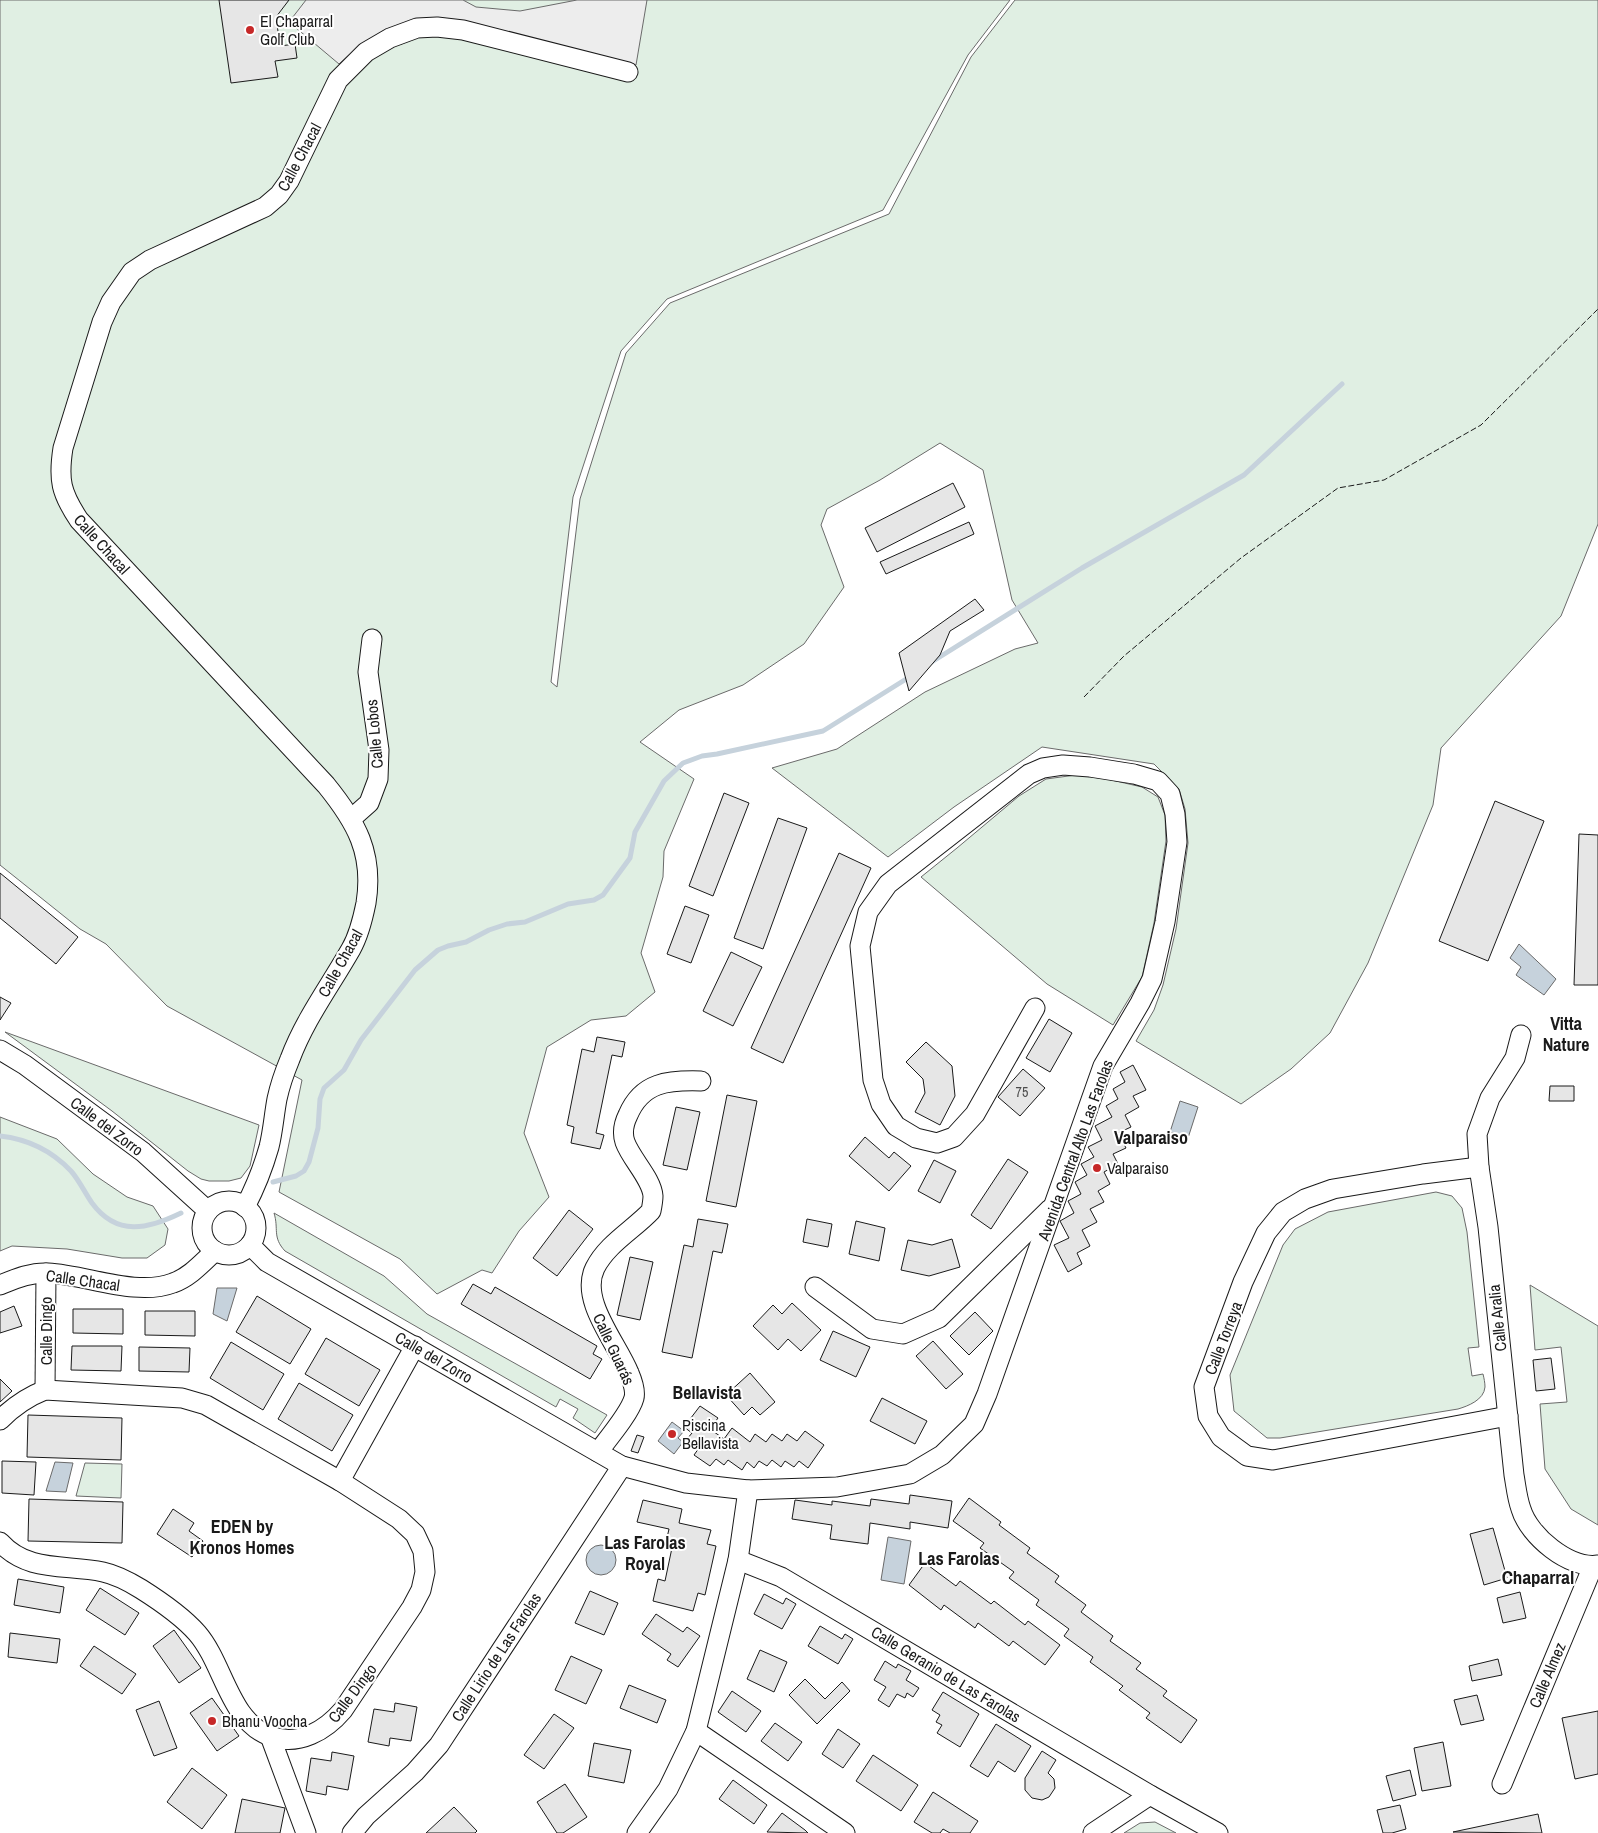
<svg xmlns="http://www.w3.org/2000/svg" width="1598" height="1833" font-family="'Archivo Narrow',sans-serif">
	<style>
		.green { fill: #e0efe3; stroke: #6a6a6a }
		.parking { fill: #ededed; stroke: #6a6a6a }
		.water { fill: #c6d2dc; stroke: #6a6a6a }
		.lines { fill: none; stroke-linecap: round; stroke-linejoin: round }
		.stream { stroke: #c6d2dc; stroke-width: 5 }
		.building { fill: #e6e6e6; stroke: #1a1a1a }
		.minor-casing { stroke: #1a1a1a; stroke-width: 21 }
		.minor { stroke: #fff; stroke-width: 19 }
		.fence { stroke: #1a1a1a; stroke-width: 1; stroke-dasharray: 6 2.5; stroke-linecap: butt }
		.poi-dot { fill: #c62828; stroke: #fff; stroke-width: 2 }
		.labels { text-anchor: middle; stroke-width: 4; stroke-linejoin: round; paint-order: stroke }
		.number-label { font-size: 14px; fill: #4d4d4d }
		.poi-label { font-size: 16px; fill: #1a1a1a; stroke: #fff; text-anchor: start }
		.street-label { font-size: 16px; fill: #1a1a1a; stroke: #fff }
		.neighbourhood-label { font-size: 18px; font-weight: bold; fill: #1a1a1a; stroke: #fff }
		.quarter-label { font-size: 19px; font-weight: bold; fill: #1a1a1a; stroke: #fff }
	</style>
	<rect width="100%" height="100%" fill="#fff"/>
	<g class="green">
		<path d="M0,0H1010L968,55L883,210L667,299L621,351L573,497L551,682L557,687L580,499L626,353L670,303L889,214L971,57L1015,0H1598V524L1561,616L1441,748L1433,805L1368,963L1330,1033L1291,1069L1241,1104L1136,1041L1154,1010L1163,985L1176,929L1188,843L1185,809L1179,789L1154,764L1042,747L954,807L888,857L772,768L837,749L925,692L1015,649L1038,643L1012,600L983,470L940,443L880,480L827,509L821,525L844,587L804,644L743,685L679,710L640,742L694,779L664,851L663,877L641,953L655,992L626,1016L591,1020L547,1047L524,1133L549,1197L519,1231L492,1273L482,1270L437,1294L400,1259L279,1192L302,1080L167,1006L106,944L80,929L0,865Z"/>
		<path d="M1076,775L1107,779L1142,787L1158,797L1165,815L1166,841L1154,923L1142,977L1113,1025L1047,984L921,877L957,848L1019,796L1046,779Z"/>
		<path d="M5,1032L259,1125L250,1166L241,1178L229,1181H209L201,1179L188,1171L112,1111Z"/>
		<path d="M0,1117L57,1139L93,1174L127,1197L153,1206L168,1229L165,1245L147,1258H122L67,1249L12,1246L0,1251Z"/>
		<path d="M1436,1192L1452,1196L1462,1208L1467,1232L1479,1347L1468,1348L1472,1376L1483,1374C1484,1378 1485,1383 1485,1387C1484,1400 1468,1406 1458,1409L1280,1438H1267L1234,1411L1230,1375L1283,1245L1295,1229L1328,1212Z"/>
		<path d="M274,1213L384,1276L427,1314L607,1415L595,1433L573,1418L578,1409L560,1399L556,1407L285,1251C272,1237 279,1229 274,1213Z"/>
		<path d="M1530,1285L1598,1326V1525L1571,1509L1545,1469L1540,1404L1567,1402L1561,1347L1535,1350Z"/>
		<path d="M85,1463L122,1464L121,1498L76,1496Z"/>
		<path d="M1155,1822L1176,1833H1124L1140,1823Z"/>
	</g>
	<path class="parking" d="M306,0H463L476,7L520,11L577,0H647L636,65L574,49L401,25L380,33L360,45L339,64L289,22Z"/>
	<g class="water">
		<path d="M1519,944L1556,979L1544,995L1516,975L1521,967L1510,958Z"/>
		<path d="M1180,1101L1198,1107L1188,1138L1170,1132Z"/>
		<path d="M217,1288H237L227,1321L213,1314Z"/>
		<path d="M672,1422L684,1431L678,1438L683,1442L674,1454L658,1441Z"/>
		<path d="M55,1462L73,1463L66,1492L46,1491Z"/>
		<path d="M888,1537L911,1541L904,1584L881,1580Z"/>
		<circle cx="601" cy="1560" r="15"/>
	</g>
	<g class="lines">
		<g class="stream">
			<path d="M930,663L1082,568L1244,475L1342,384"/>
			<path d="M0,1136C27,1139 52,1151 71,1171C79,1180 85,1193 92,1203C117,1237 148,1229 181,1213"/>
			<path d="M273,1182L296,1176L304,1171L309,1162L318,1128L320,1099L324,1088L344,1070L361,1040L415,970L438,950L448,946L466,942L489,930L507,924L525,922L568,904L594,900L603,895L630,858L635,832L664,781L683,763L702,756L717,754L823,731L911,676"/>
		</g>
	</g>
	<g class="building">
		<path d="M219,0H289L276,17L280,46L295,44L297,58L275,61L278,77L231,83Z"/>
		<path d="M953,483L965,507L877,552L865,528Z"/>
		<path d="M969,522L974,534L886,574L880,562Z"/>
		<path d="M975,599L984,610L950,631L940,655L909,691L899,653Z"/>
		<path d="M724,793L749,803L713,896L689,886Z"/>
		<path d="M1495,801L1544,821L1488,961L1439,941Z"/>
		<path d="M778,818L807,828L763,949L734,938Z"/>
		<path d="M1579,834L1598,835V985H1574Z"/>
		<path d="M839,853L871,868L783,1063L751,1048Z"/>
		<path d="M0,873L78,937L56,964L0,918Z"/>
		<path d="M685,906L709,915L691,963L667,954Z"/>
		<path d="M731,952L762,967L733,1026L703,1011Z"/>
		<path d="M0,997L11,1003L0,1020Z"/>
		<path d="M1049,1019L1072,1033L1050,1072L1026,1058Z"/>
		<path d="M597,1037L625,1042L622,1057L612,1055L596,1133L604,1135L600,1149L571,1143L574,1127L567,1125L582,1049L594,1052Z"/>
		<path d="M926,1042L952,1066L955,1096L940,1125L915,1112L925,1093L923,1079L906,1062Z"/>
		<path d="M1133,1065L1146,1090L1133,1096L1139,1107L1125,1115L1131,1127L1118,1133L1126,1148L1113,1154L1118,1164L1104,1172L1110,1184L1098,1191L1104,1202L1090,1209L1097,1222L1082,1230L1090,1246L1077,1253L1082,1264L1068,1272L1054,1245L1069,1238L1060,1221L1074,1213L1068,1201L1081,1194L1075,1182L1087,1175L1081,1164L1094,1157L1088,1147L1102,1140L1095,1126L1112,1117L1106,1106L1118,1099L1113,1089L1125,1082L1120,1072Z"/>
		<path d="M1023,1069L1045,1088L1020,1116L998,1097Z"/>
		<path d="M1550,1086H1574V1101H1549Z"/>
		<path d="M727,1095L757,1101L736,1207L706,1201Z"/>
		<path d="M676,1107L700,1112L687,1170L663,1165Z"/>
		<path d="M865,1137L889,1158L894,1152L911,1166L889,1191L849,1156Z"/>
		<path d="M1008,1159L1028,1172L991,1229L971,1215Z"/>
		<path d="M934,1160L956,1171L940,1203L918,1191Z"/>
		<path d="M569,1210L593,1229L557,1276L533,1258Z"/>
		<path d="M698,1219L728,1224L722,1253L713,1251L692,1358L662,1352L684,1245L693,1247Z"/>
		<path d="M807,1219L832,1224L828,1247L803,1242Z"/>
		<path d="M856,1221L885,1228L879,1261L849,1254Z"/>
		<path d="M952,1239L960,1267L929,1276L901,1270L908,1240L932,1245Z"/>
		<path d="M630,1257L653,1262L640,1320L617,1315Z"/>
		<path d="M473,1284L491,1294L495,1287L597,1346L593,1354L602,1359L590,1379L461,1304Z"/>
		<path d="M257,1296L311,1329L290,1364L236,1332Z"/>
		<path d="M792,1303L821,1330L801,1351L788,1339L778,1350L753,1326L773,1305L782,1314Z"/>
		<path d="M14,1306L22,1326L0,1333V1312Z"/>
		<path d="M73,1309H123V1334L73,1333Z"/>
		<path d="M145,1311H195V1336L145,1335Z"/>
		<path d="M975,1312L993,1331L969,1355L950,1336Z"/>
		<path d="M833,1331L870,1347L856,1377L820,1360Z"/>
		<path d="M326,1338L380,1370L359,1406L305,1374Z"/>
		<path d="M933,1341L963,1374L946,1389L916,1356Z"/>
		<path d="M231,1342L284,1374L263,1410L210,1378Z"/>
		<path d="M72,1346H122L121,1371L71,1370Z"/>
		<path d="M139,1347L190,1348L189,1372L139,1371Z"/>
		<path d="M1551,1358L1555,1389L1536,1391L1533,1360Z"/>
		<path d="M750,1373L775,1402L760,1415L752,1407L744,1415L726,1395Z"/>
		<path d="M0,1379L12,1391L0,1402Z"/>
		<path d="M299,1383L353,1415L332,1451L278,1419Z"/>
		<path d="M882,1398L927,1421L915,1444L870,1421Z"/>
		<path d="M700,1406L718,1418L710,1429L724,1439L732,1428L750,1442L755,1434L766,1442L772,1434L782,1441L787,1434L797,1441L805,1431L824,1445L808,1468L799,1461L794,1467L785,1461L781,1467L772,1460L767,1466L759,1461L754,1468L747,1462L742,1470L728,1460L724,1465L716,1459L710,1466L694,1455L699,1448L687,1439L692,1433L684,1427Z"/>
		<path d="M28,1415L122,1418L121,1460L27,1457Z"/>
		<path d="M637,1435L644,1437L638,1453L631,1451Z"/>
		<path d="M2,1461L36,1462L34,1495L2,1493Z"/>
		<path d="M910,1495L952,1501L948,1528L910,1522V1529L870,1523L868,1544L830,1539L832,1525L792,1519L795,1500L832,1505V1501L870,1506L871,1499L909,1504Z"/>
		<path d="M969,1498L1001,1522L999,1525L1030,1548L1027,1553L1059,1576L1055,1582L1086,1605L1081,1612L1113,1636L1110,1641L1141,1663L1136,1669L1167,1691L1163,1696L1197,1720L1181,1743L1146,1718L1150,1713L1119,1690L1123,1686L1090,1662L1093,1657L1064,1636L1069,1629L1036,1605L1039,1600L1009,1578L1014,1572L980,1548L984,1543L953,1521Z"/>
		<path d="M29,1499L123,1502L122,1543L28,1541Z"/>
		<path d="M643,1500L682,1509L679,1523L711,1530L707,1544L716,1546L705,1595L698,1593L693,1611L653,1601L658,1579L665,1581L673,1543L666,1542L669,1529L637,1522Z"/>
		<path d="M173,1509L194,1523L189,1531L203,1541L192,1557L157,1534Z"/>
		<path d="M1493,1528L1507,1578L1484,1585L1470,1534Z"/>
		<path d="M925,1563L956,1586L960,1581L991,1604L994,1601L1025,1625L1028,1621L1060,1645L1045,1665L1013,1641L1009,1646L978,1623L975,1628L944,1605L941,1610L909,1585Z"/>
		<path d="M18,1579L64,1587L60,1613L14,1605Z"/>
		<path d="M100,1588L139,1613L125,1635L86,1610Z"/>
		<path d="M590,1591L618,1603L604,1635L575,1623Z"/>
		<path d="M1520,1592L1526,1618L1503,1623L1497,1598Z"/>
		<path d="M764,1594L783,1604L786,1598L796,1604L782,1629L754,1614Z"/>
		<path d="M656,1614L683,1632L687,1627L700,1636L678,1667L667,1660L671,1654L642,1634Z"/>
		<path d="M820,1626L842,1639L845,1634L853,1639L838,1664L808,1646Z"/>
		<path d="M174,1630L201,1668L179,1683L153,1646Z"/>
		<path d="M10,1633L60,1639L57,1663L8,1657Z"/>
		<path d="M94,1646L136,1674L122,1694L80,1666Z"/>
		<path d="M760,1650L787,1662L774,1692L747,1679Z"/>
		<path d="M571,1656L602,1670L586,1704L555,1690Z"/>
		<path d="M1498,1659L1502,1675L1472,1681L1469,1666Z"/>
		<path d="M885,1661L896,1668L898,1664L911,1671L906,1680L919,1688L913,1697L907,1693L905,1698L897,1694L889,1707L878,1700L886,1687L874,1680Z"/>
		<path d="M805,1679L825,1699L842,1682L850,1691L817,1724L789,1695Z"/>
		<path d="M629,1685L666,1700L657,1723L620,1708Z"/>
		<path d="M732,1691L761,1711L746,1732L718,1712Z"/>
		<path d="M943,1692L979,1714L960,1747L937,1733L942,1725L936,1722L940,1715L932,1710Z"/>
		<path d="M1477,1695L1484,1720L1461,1725L1454,1700Z"/>
		<path d="M212,1698L239,1736L217,1751L190,1713Z"/>
		<path d="M159,1701L177,1748L154,1756L136,1710Z"/>
		<path d="M395,1703L417,1707L411,1741L390,1738L389,1746L368,1742L374,1709L394,1712Z"/>
		<path d="M1598,1711V1774L1575,1779L1562,1718Z"/>
		<path d="M554,1714L574,1728L544,1769L524,1755Z"/>
		<path d="M775,1723L802,1742L788,1761L761,1741Z"/>
		<path d="M996,1724L1031,1746L1015,1772L998,1761L988,1777L970,1766Z"/>
		<path d="M838,1729L860,1744L843,1768L822,1754Z"/>
		<path d="M1443,1742L1451,1786L1422,1791L1414,1748Z"/>
		<path d="M594,1743L631,1750L624,1783L588,1776Z"/>
		<path d="M1042,1751L1056,1760L1048,1773L1054,1779L1055,1788L1049,1797L1042,1800L1032,1798L1025,1790V1778Z"/>
		<path d="M332,1752L354,1756L348,1790L327,1786L326,1795L306,1791L311,1758L331,1761Z"/>
		<path d="M873,1755L918,1785L901,1811L856,1781Z"/>
		<path d="M192,1768L227,1795L202,1829L167,1802Z"/>
		<path d="M1410,1770L1416,1795L1393,1801L1386,1776Z"/>
		<path d="M733,1780L767,1805L754,1824L719,1799Z"/>
		<path d="M565,1784L587,1817L563,1833H557L537,1802Z"/>
		<path d="M933,1792L978,1821L970,1833H950L943,1829L940,1833H932L914,1822Z"/>
		<path d="M242,1799L285,1808L280,1833H235Z"/>
		<path d="M1400,1805L1406,1829L1392,1833H1383L1377,1810Z"/>
		<path d="M454,1807L477,1831L475,1833H426Z"/>
		<path d="M782,1813L805,1830L808,1833L767,1832Z"/>
		<path d="M1538,1814L1542,1833L1453,1832Z"/>
	</g>
	<g class="lines">
		<g class="minor-casing">
			<g id="minor">
				<path d="M351,819L369,803L378,779L379,750L368,672L372,639"/>
				<path d="M1521,1035L1515,1058L1490,1098L1477,1134L1479,1167L1488,1227L1514,1475C1516,1486 1517,1498 1521,1509C1529,1536 1569,1569 1598,1565"/>
				<path d="M0,1050L25,1065L143,1152L208,1211"/>
				<path d="M1479,1167L1423,1174L1333,1189L1305,1199L1283,1212L1266,1233L1243,1282L1204,1387L1208,1416L1221,1437L1247,1456L1273,1460L1508,1416"/>
				<circle cx="229" cy="1228" r="27"/>
				<path d="M245,1207C255,1188 263,1168 269,1147C273,1131 274,1115 277,1099C280,1085 285,1071 290,1059C305,1019 330,986 351,949C359,935 363,918 366,903C374,853 356,822 326,785L79,520C61,493 58,480 63,448L102,322L111,302L132,272L150,260L265,207L279,195L289,181L338,80L366,52L390,38L417,28L437,27L463,30L628,72"/>
				<path d="M250,1245L267,1262L622,1466L686,1483L748,1490L837,1487L910,1474L942,1455L974,1424L987,1394L1103,1066L1140,1003L1152,979L1165,922L1177,842L1175,814L1170,794L1158,781L1134,774L1090,767L1063,765L1043,768L1029,774L888,884L868,912L860,946L873,1080L881,1104L896,1126L916,1138L937,1143L954,1137L975,1114L1035,1008"/>
				<path d="M0,1285C15,1279 31,1272 48,1273C87,1275 136,1297 173,1283C190,1277 202,1263 215,1251"/>
				<path d="M815,1287L872,1329L903,1334L939,1318L1050,1209"/>
				<path d="M45,1390L46,1273"/>
				<path d="M0,1420C14,1406 27,1397 45,1390L182,1398L206,1405L340,1481L399,1519L415,1534L423,1551L425,1572L421,1590L412,1607L343,1710C326,1730 299,1747 270,1736C229,1721 224,1664 197,1633C182,1616 160,1601 141,1589C128,1581 117,1575 103,1572C66,1564 28,1573 0,1542"/>
				<path d="M598,1452C607,1440 630,1413 634,1398C636,1390 632,1380 629,1373C617,1343 579,1300 595,1268C607,1244 633,1230 651,1211C652,1206 653,1201 653,1196C652,1179 631,1159 625,1142C622,1133 624,1123 628,1115C642,1082 668,1080 701,1081"/>
				<path d="M340,1481L415,1346"/>
				<path d="M738,1560L781,1577L1150,1795L1218,1833"/>
				<path d="M696,1731L845,1833"/>
				<path d="M270,1736L306,1833"/>
				<path d="M1502,1784L1593,1566"/>
				<path d="M352,1833L366,1816L415,1772L439,1745L622,1466"/>
				<path d="M637,1833L668,1789L696,1731L738,1560L748,1490"/>
				<path d="M1093,1833L1150,1795"/>
			</g>
		</g>
		<use href="#minor" class="minor"/>
		<path class="fence" d="M1084,697L1124,656L1241,558L1338,488L1384,480L1481,425L1598,309"/>
	</g>
	<g class="poi-dot">
		<circle cx="250" cy="30" r="5"/>
		<circle cx="1097" cy="1168" r="5"/>
		<circle cx="672" cy="1434" r="5"/>
		<circle cx="212" cy="1721" r="5"/>
	</g>
	<g class="labels">
		<g class="number-label">
			<text x="1022" y="1097">75</text>
		</g>
		<g class="poi-label">
			<text x="260" y="27">El Chaparral<tspan x="260" dy="18">Golf Club</tspan></text>
			<text x="1107" y="1174">Valparaiso</text>
			<text x="682" y="1431">Piscina<tspan x="682" dy="18">Bellavista</tspan></text>
			<text x="222" y="1727">Bhanu Voocha</text>
		</g>
		<g class="street-label">
			<text transform="translate(299 157) rotate(-62)" y="6">Calle Chacal</text>
			<text transform="translate(102 544) rotate(48)" y="6">Calle Chacal</text>
			<text transform="translate(374 734) rotate(-95)" y="6">Calle Lobos</text>
			<text transform="translate(340 963) rotate(-61)" y="6">Calle Chacal</text>
			<text transform="translate(107 1126) rotate(37)" y="6">Calle del Zorro</text>
			<text transform="translate(1075 1150) rotate(-70)" y="6">Avenida Central Alto Las Farolas</text>
			<text transform="translate(83 1280) rotate(8)" y="6">Calle Chacal</text>
			<text transform="translate(1497 1318) rotate(-96)" y="6">Calle Aralia</text>
			<text transform="translate(46 1331) rotate(-90)" y="6">Calle Dingo</text>
			<text transform="translate(1223 1338) rotate(-69)" y="6">Calle Torreya</text>
			<text transform="translate(614 1349) rotate(65)" y="6">Calle Guarás</text>
			<text transform="translate(434 1357) rotate(30)" y="6">Calle del Zorro</text>
			<text transform="translate(496 1657) rotate(-57)" y="6">Calle Lirio de Las Farolas</text>
			<text transform="translate(946 1674) rotate(31)" y="6">Calle Geranio de Las Farolas</text>
			<text transform="translate(1547 1675) rotate(-67)" y="6">Calle Almez</text>
			<text transform="translate(352 1693) rotate(-53)" y="6">Calle Dingo</text>
		</g>
		<g class="neighbourhood-label">
			<text x="1566" y="1030">Vitta<tspan x="1566" dy="21">Nature</tspan></text>
			<text x="1151" y="1144">Valparaiso</text>
			<text x="707" y="1399">Bellavista</text>
			<text x="242" y="1533">EDEN by<tspan x="242" dy="21">Kronos Homes</tspan></text>
			<text x="645" y="1549">Las Farolas<tspan x="645" dy="21">Royal</tspan></text>
			<text x="959" y="1565">Las Farolas</text>
		</g>
		<g class="quarter-label">
			<text x="1538" y="1584">Chaparral</text>
		</g>
	</g>
</svg>
